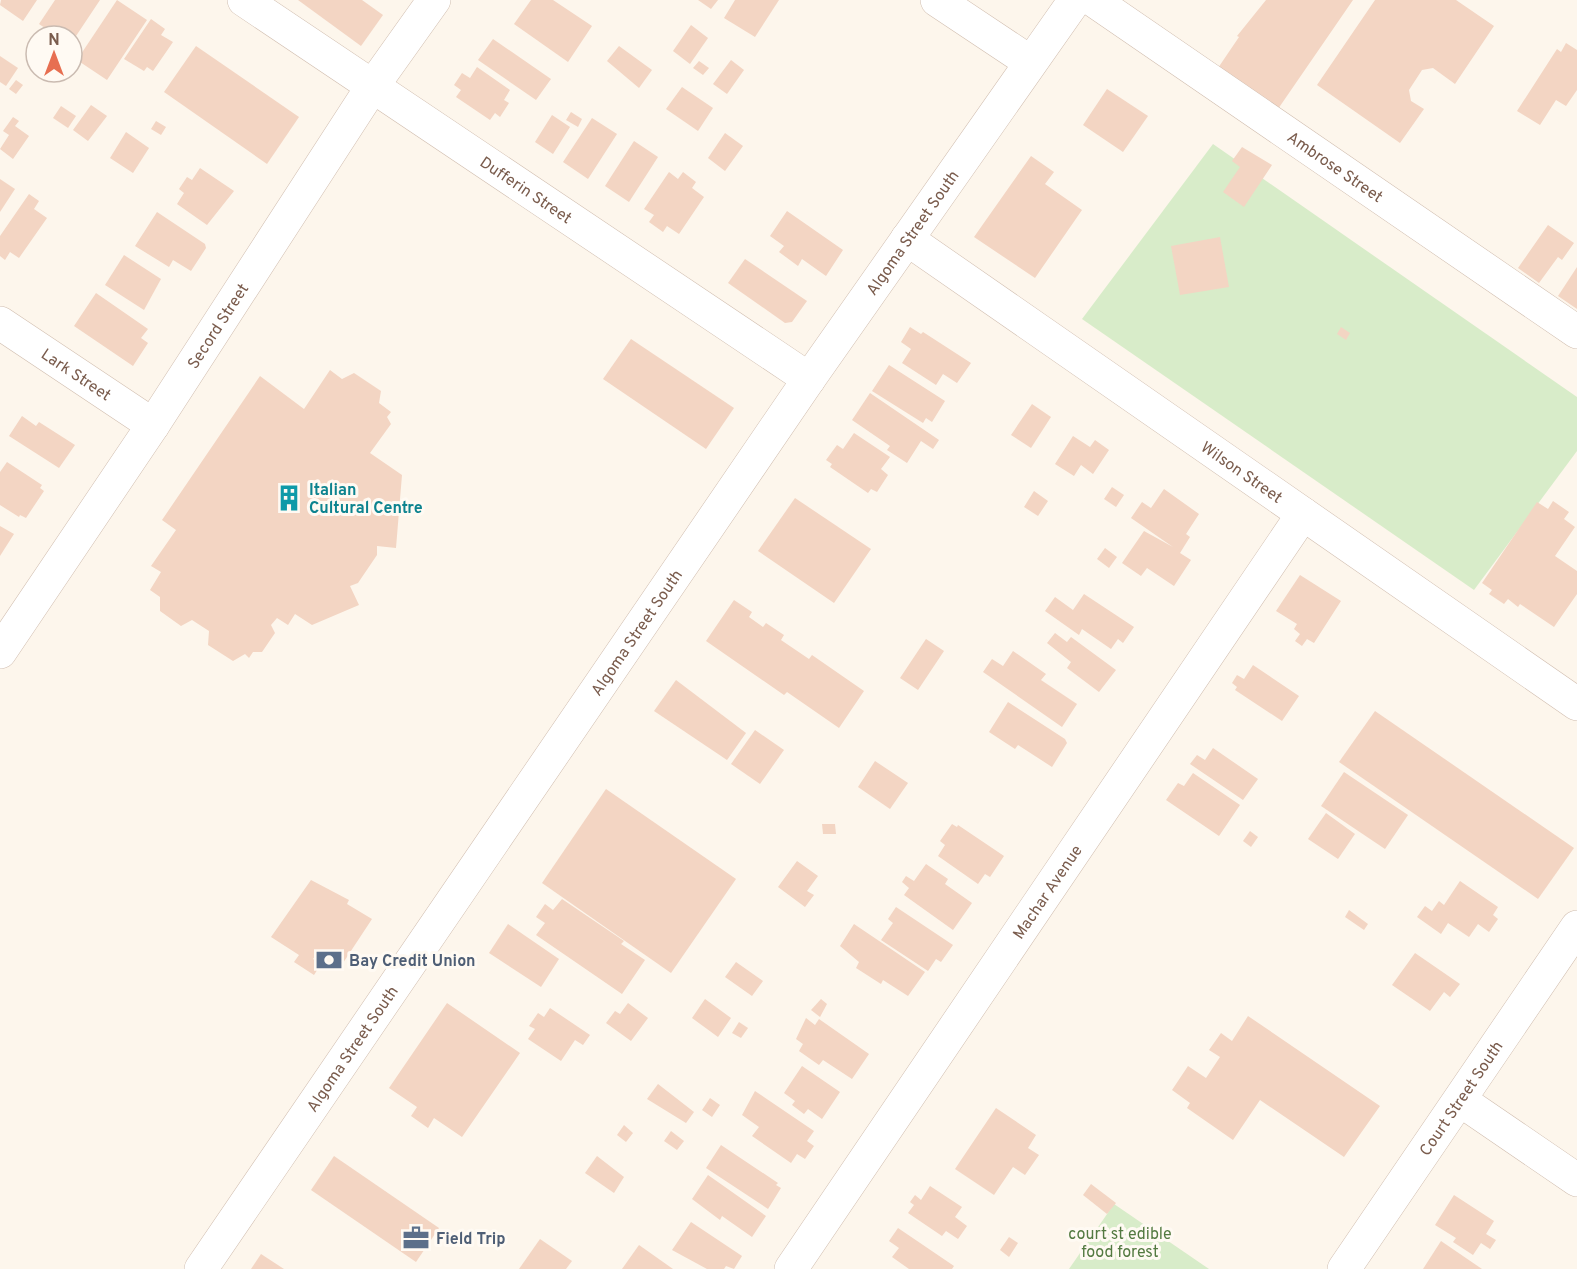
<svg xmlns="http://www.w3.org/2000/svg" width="1577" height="1269" font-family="Overpass,sans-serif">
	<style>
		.green { fill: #d8ecc9 }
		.building { fill: #f3d5c3 }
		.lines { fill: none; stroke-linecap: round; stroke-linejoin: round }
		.minor-casing { stroke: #d1beb0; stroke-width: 34 }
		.minor { stroke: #fff; stroke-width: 33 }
		.labels { text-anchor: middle; stroke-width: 6; stroke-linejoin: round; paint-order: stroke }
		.street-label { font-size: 16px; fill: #7a5c4d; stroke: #fffaf3 }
		.culture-label { font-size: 16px; font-weight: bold; fill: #0d838f; stroke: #fffaf3; text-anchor: start }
		.service-label { font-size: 16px; font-weight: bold; fill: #4e5e75; stroke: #fffaf3; text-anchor: start }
		.park-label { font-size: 16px; fill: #537a41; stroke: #fffaf3 }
	</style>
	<rect width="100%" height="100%" fill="#fdf6ec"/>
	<g class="green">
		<path d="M1213,144L1577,397V451L1474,590L1082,319Z"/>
		<path d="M1114,1204L1209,1269H1069Z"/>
	</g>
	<g class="building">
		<path d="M1,0H37L23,21L0,5Z"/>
		<path d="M55,0H100L72,42V36H57L39,24Z"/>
		<path d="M117,0L147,20L107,80L77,60Z"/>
		<path d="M298,0H362L383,15L361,46Z"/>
		<path d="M531,0H553L592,26L568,62L514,24Z"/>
		<path d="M698,0H718L711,9Z"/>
		<path d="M735,0H779L755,37L724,18Z"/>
		<path d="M1266,0H1353L1278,109L1218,68L1239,37L1237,36Z"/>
		<path d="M1375,0H1456L1494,26L1455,84L1433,68L1422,70L1409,90L1411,101L1424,109L1400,143L1317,85Z"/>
		<path d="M151,19L165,29L161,35L173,42L153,71L147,67L144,71L124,59Z"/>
		<path d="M691,25L708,38L690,64L673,51Z"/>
		<path d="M493,39L551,79L536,100L478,60Z"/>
		<path d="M1566,43L1577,50V90L1566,106L1556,100L1540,125L1517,111L1557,49L1561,52Z"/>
		<path d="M196,46L299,117L267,164L164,92Z"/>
		<path d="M619,46L652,70L639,88L607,61Z"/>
		<path d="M0,56L18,68L6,86L0,82Z"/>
		<path d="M731,60L744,70L727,94L713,84Z"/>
		<path d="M699,61L709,68L703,75L693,68Z"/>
		<path d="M477,67L510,90L504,100L509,103L500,117L495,113L490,120L456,97L461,90L454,85L462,73L470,78Z"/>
		<path d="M16,80L23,85L16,94L9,89Z"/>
		<path d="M682,87L713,108L698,131L666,109Z"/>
		<path d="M1107,89L1148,116L1123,152L1083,125Z"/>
		<path d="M91,105L107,116L88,141L73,130Z"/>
		<path d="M61,106L76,116L68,128L53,118Z"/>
		<path d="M571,112L582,119L578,127L566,120Z"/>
		<path d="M552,115L570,127L553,154L535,142Z"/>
		<path d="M13,117L19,121L15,126L29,136L13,159L0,149L9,135L3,131Z"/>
		<path d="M592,118L617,134L588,179L563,162Z"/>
		<path d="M156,121L166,127L161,135L151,129Z"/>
		<path d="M126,132L149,148L133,173L110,158Z"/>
		<path d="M725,133L743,146L725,171L708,158Z"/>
		<path d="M634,141L658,157L629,202L605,186Z"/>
		<path d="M1242,147L1272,165L1244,207L1223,192L1240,167L1232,161Z"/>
		<path d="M1031,156L1054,172L1045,184L1082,210L1035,278L974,237Z"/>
		<path d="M200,168L234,191L207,225L177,204L184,193L179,189L187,177L192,180Z"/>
		<path d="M669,172L678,179L683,172L696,182L692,188L704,197L679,234L667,226L663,232L649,222L654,215L644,209Z"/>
		<path d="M0,179L15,189L0,212Z"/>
		<path d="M29,194L39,201L34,209L47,218L19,258L10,252L5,260L0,256V236Z"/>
		<path d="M787,211L843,250L826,276L802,259L798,266L779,252L784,246L770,236Z"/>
		<path d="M157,212L205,244L206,248L191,271L173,260L169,267L135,246Z"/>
		<path d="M1548,225L1574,243L1562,260L1558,257L1539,283L1518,268Z"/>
		<path d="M1220,237L1229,287L1180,295L1171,246Z"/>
		<path d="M124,255L161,279L144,310L105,285Z"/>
		<path d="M745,259L807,301L792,322L785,323L728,283Z"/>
		<path d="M1577,267V309L1558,296Z"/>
		<path d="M96,293L148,329L141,338L148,343L133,366L74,326Z"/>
		<path d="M910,327L921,334L923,332L971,363L957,383L943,374L936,385L902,363L911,349L901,342Z"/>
		<path d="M1341,327L1350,333L1346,340L1337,334Z"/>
		<path d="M631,339L734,408L706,449L603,379Z"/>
		<path d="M889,365L945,401L932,422L926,418L923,423L872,391Z"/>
		<path d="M330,370L342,379L354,373L381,391L379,403L391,412L387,417L391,424L370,453L402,475L396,548L377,546V555L358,583L350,586L359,605L312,625L295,614L288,625L277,618L271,625L275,633L262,652H253L249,658L245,654L233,661L208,645L209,631L192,620L181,626L160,611V597L150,590L161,572L151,566L176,530L162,520L260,376L304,409Z"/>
		<path d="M870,393L939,440L933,449L921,441L907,463L887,450L890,446L852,420Z"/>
		<path d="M1032,404L1051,417L1031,448L1011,435Z"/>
		<path d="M22,416L36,426L39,422L75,445L59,468L9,436Z"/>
		<path d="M854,433L890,457L881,469L888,475L877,492L871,489L868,493L830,467L832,464L826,460L837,445L843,449Z"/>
		<path d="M1073,436L1090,447L1095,440L1109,450L1093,474L1081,465L1074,476L1055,464Z"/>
		<path d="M7,462L42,485L40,488L44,491L26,518L20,515L19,517L0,505V472Z"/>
		<path d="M1112,487L1124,495L1116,507L1104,499Z"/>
		<path d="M1164,489L1199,514L1186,534L1190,537L1180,553L1191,560L1174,586L1147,568L1141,576L1122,563L1144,531L1173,547L1131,518L1142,502L1151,508Z"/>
		<path d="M1034,491L1048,501L1038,516L1024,507Z"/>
		<path d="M795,498L871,549L834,603L758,551Z"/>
		<path d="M1553,501L1569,512L1564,519L1575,527L1555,556L1577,571V594L1554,627L1520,604L1518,607L1508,599L1504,604L1489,594L1492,590L1482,583L1537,502L1548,509Z"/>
		<path d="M0,526L14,534L0,556Z"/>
		<path d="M1105,548L1117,557L1109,568L1097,559Z"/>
		<path d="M1300,575L1341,601L1314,643L1307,639L1302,646L1295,641L1300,634L1294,629L1297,624L1276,611Z"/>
		<path d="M1084,594L1134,627L1123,643L1118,639L1111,649L1082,629L1079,635L1045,611L1055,597L1073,610Z"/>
		<path d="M734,600L752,612L749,617L763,627L766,623L784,635L781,640L809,659L812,655L864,691L839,728L787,692L784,695L706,641Z"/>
		<path d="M1055,633L1067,642L1071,637L1116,670L1099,692L1067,668L1071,662L1047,643Z"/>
		<path d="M926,639L944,651L918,690L900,678Z"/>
		<path d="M1013,651L1046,674L1041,680L1077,704L1062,727L983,672L992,659L1003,666Z"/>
		<path d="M1253,665L1299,696L1282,721L1235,690L1237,687L1232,683L1237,675L1244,679Z"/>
		<path d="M676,680L746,733L727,760L654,711Z"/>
		<path d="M1008,702L1065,739L1067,743L1052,767L1018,745L1015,749L989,732Z"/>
		<path d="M1375,711L1574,848L1538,899L1339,762Z"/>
		<path d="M755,730L784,750L760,784L731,764Z"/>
		<path d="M1213,748L1258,779L1243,800L1190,764L1197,755L1205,760Z"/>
		<path d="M875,761L908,783L890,809L858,787Z"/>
		<path d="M1344,772L1408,815L1385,849L1321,806Z"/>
		<path d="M1193,773L1240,805L1219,836L1166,800L1178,783L1184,786Z"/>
		<path d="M606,789L736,879L671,973L542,883Z"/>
		<path d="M1326,813L1355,834L1338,859L1308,839Z"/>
		<path d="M822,824H835L836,834H823Z"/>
		<path d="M952,824L957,827L958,825L1004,856L990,877L985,874L978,884L938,856L945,845L940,841Z"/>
		<path d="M1250,831L1258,837L1251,847L1243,841Z"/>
		<path d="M797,861L818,876L807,891L814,895L805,907L778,887Z"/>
		<path d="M926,864L948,879L945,884L972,903L953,930L904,895L909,888L902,882L906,876L914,881Z"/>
		<path d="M311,880L349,900L347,904L372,919L343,963L319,950L313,959L321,964L314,975L294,962L299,955L271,937Z"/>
		<path d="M1460,881L1498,907L1493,915L1498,919L1489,932L1478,924L1469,937L1448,923L1441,934L1417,917L1425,906L1432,911L1439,901L1444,905Z"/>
		<path d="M562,899L624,941L621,944L645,960L622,994L536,935L545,923L536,917L545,904L553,910Z"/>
		<path d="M896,907L953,945L941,962L936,959L928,971L881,940L893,923L888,919Z"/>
		<path d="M1349,910L1368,924L1364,930L1345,917Z"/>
		<path d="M508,924L559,959L541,987L489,953Z"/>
		<path d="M854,924L925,972L908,996L883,980L881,984L856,968L859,962L840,946Z"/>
		<path d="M1415,953L1460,984L1450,997L1444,992L1430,1011L1392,985Z"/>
		<path d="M736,962L763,981L752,996L725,977Z"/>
		<path d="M705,999L731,1018L718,1037L692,1018Z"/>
		<path d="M821,999L827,1004L820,1017L811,1010Z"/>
		<path d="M447,1003L520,1053L462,1137L434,1118L428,1128L411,1116L417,1107L389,1088Z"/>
		<path d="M628,1003L648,1018L631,1041L606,1023L615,1011L620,1014Z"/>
		<path d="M550,1008L590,1035L583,1045L575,1040L561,1061L528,1039L535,1029L529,1026L538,1013L544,1017Z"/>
		<path d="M1248,1016L1380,1106L1344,1157L1260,1100L1233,1140L1187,1108L1190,1103L1172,1090L1188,1066L1206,1078L1220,1057L1209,1050L1221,1033L1232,1041Z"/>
		<path d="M806,1018L815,1025L819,1019L869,1054L852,1079L823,1060L819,1065L799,1051L803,1044L796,1039Z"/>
		<path d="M739,1022L748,1028L741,1038L732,1033Z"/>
		<path d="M802,1066L840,1092L822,1119L808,1109L804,1114L792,1105L795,1101L784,1093Z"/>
		<path d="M658,1084L694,1112L686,1123L647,1099Z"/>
		<path d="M755,1091L814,1131L807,1141L814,1146L805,1159L797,1154L791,1163L752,1136L759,1127L742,1115Z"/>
		<path d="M710,1098L720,1105L712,1117L702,1110Z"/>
		<path d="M996,1108L1036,1135L1028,1148L1039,1155L1025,1175L1013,1167L994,1195L955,1169Z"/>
		<path d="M624,1125L633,1133L626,1142L617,1135Z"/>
		<path d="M671,1131L684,1141L677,1150L664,1141Z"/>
		<path d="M721,1145L778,1183L776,1185L781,1188L768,1209L706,1168Z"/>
		<path d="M334,1156L439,1228L416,1262L311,1190Z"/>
		<path d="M597,1156L624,1177L614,1193L585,1173Z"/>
		<path d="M708,1175L766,1216L752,1237L722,1216L720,1220L692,1199Z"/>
		<path d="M1091,1184L1116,1203L1107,1214L1083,1195Z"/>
		<path d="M930,1186L962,1207L955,1217L967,1226L958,1239L946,1231L942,1236L908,1213L914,1205L910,1202L915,1195L921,1200Z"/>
		<path d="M1454,1195L1494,1221L1486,1234L1496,1240L1490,1249L1481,1243L1473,1255L1453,1242L1456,1238L1435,1225Z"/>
		<path d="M691,1222L742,1256L734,1269L726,1266L724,1269H707L672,1250Z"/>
		<path d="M898,1228L954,1266L952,1269H909L892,1257L899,1248L889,1241Z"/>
		<path d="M1009,1237L1018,1243L1009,1257L1000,1250Z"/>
		<path d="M540,1239L572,1261L566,1269H519Z"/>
		<path d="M1441,1241L1482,1269H1423Z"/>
		<path d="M639,1245L673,1269H622Z"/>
		<path d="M261,1254L284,1269H251Z"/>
	</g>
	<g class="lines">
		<g class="minor-casing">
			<g id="minor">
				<path id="s1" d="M244,0L809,379"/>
				<path d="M937,0L1030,62"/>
				<path id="s2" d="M1093,0L1577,332"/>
				<path id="s3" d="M907,239L1577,704"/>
				<path id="s4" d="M0,323L153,425"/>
				<path id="s5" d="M0,652L153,425L372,87L434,0"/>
				<path d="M1460,1100L1577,1180"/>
				<path id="s6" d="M201,1269L809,379L1075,0"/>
				<path id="s7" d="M791,1269L1303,514"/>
				<path id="s8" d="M1344,1269L1577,927"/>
			</g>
		</g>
		<use href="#minor" class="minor"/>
	</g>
	<defs>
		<g id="building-bare" transform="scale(2.07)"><path d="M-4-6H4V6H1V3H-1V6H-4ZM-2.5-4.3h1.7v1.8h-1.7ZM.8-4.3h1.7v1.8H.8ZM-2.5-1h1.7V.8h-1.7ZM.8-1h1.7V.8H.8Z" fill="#0f9aa8" stroke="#fffaf3" stroke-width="2.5" paint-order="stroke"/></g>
		<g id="bank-bare" transform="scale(2.07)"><path d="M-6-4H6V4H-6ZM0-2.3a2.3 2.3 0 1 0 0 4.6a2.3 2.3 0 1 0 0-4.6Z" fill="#5c6f8a" stroke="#fffaf3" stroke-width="2.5" paint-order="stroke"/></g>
		<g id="office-bare" transform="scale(2.07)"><path d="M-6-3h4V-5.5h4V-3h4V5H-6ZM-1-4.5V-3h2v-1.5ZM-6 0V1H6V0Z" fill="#5c6f8a" stroke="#fffaf3" stroke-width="2.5" paint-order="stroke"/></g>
	</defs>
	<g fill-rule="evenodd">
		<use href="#building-bare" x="289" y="498"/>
		<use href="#bank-bare" x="329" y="960"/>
		<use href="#office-bare" x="416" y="1238"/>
	</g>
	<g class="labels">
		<g class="street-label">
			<text dy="6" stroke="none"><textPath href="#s2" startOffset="294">Ambrose Street</textPath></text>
			<text dy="6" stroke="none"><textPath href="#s1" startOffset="340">Dufferin Street</textPath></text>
			<text dy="6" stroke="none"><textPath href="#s6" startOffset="1257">Algoma Street South</textPath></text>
			<text dy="6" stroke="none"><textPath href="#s5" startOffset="392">Secord Street</textPath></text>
			<text dy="6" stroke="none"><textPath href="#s4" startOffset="92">Lark Street</textPath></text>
			<text dy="6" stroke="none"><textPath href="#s3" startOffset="408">Wilson Street</textPath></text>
			<text dy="6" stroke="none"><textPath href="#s6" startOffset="771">Algoma Street South</textPath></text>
			<text dy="6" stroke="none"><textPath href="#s7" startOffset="456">Machar Avenue</textPath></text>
			<text dy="6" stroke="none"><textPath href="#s6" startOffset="267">Algoma Street South</textPath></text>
			<text dy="6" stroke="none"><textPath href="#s8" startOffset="207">Court Street South</textPath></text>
		</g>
		<g class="culture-label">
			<text x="309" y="495">Italian<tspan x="309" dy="18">Cultural Centre</tspan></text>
		</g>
		<g class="service-label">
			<text x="349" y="966">Bay Credit Union</text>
			<text x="436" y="1244">Field Trip</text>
		</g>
		<g class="park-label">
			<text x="1120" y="1239">court st edible<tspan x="1120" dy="18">food forest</tspan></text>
		</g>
	</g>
	<g transform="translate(54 54)"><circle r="28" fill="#fffaf3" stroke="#cabbb1" stroke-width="1.5"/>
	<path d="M0-4.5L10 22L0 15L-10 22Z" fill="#e76f51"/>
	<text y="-9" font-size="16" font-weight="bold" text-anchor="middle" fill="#7a5c4d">N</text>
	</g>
</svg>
